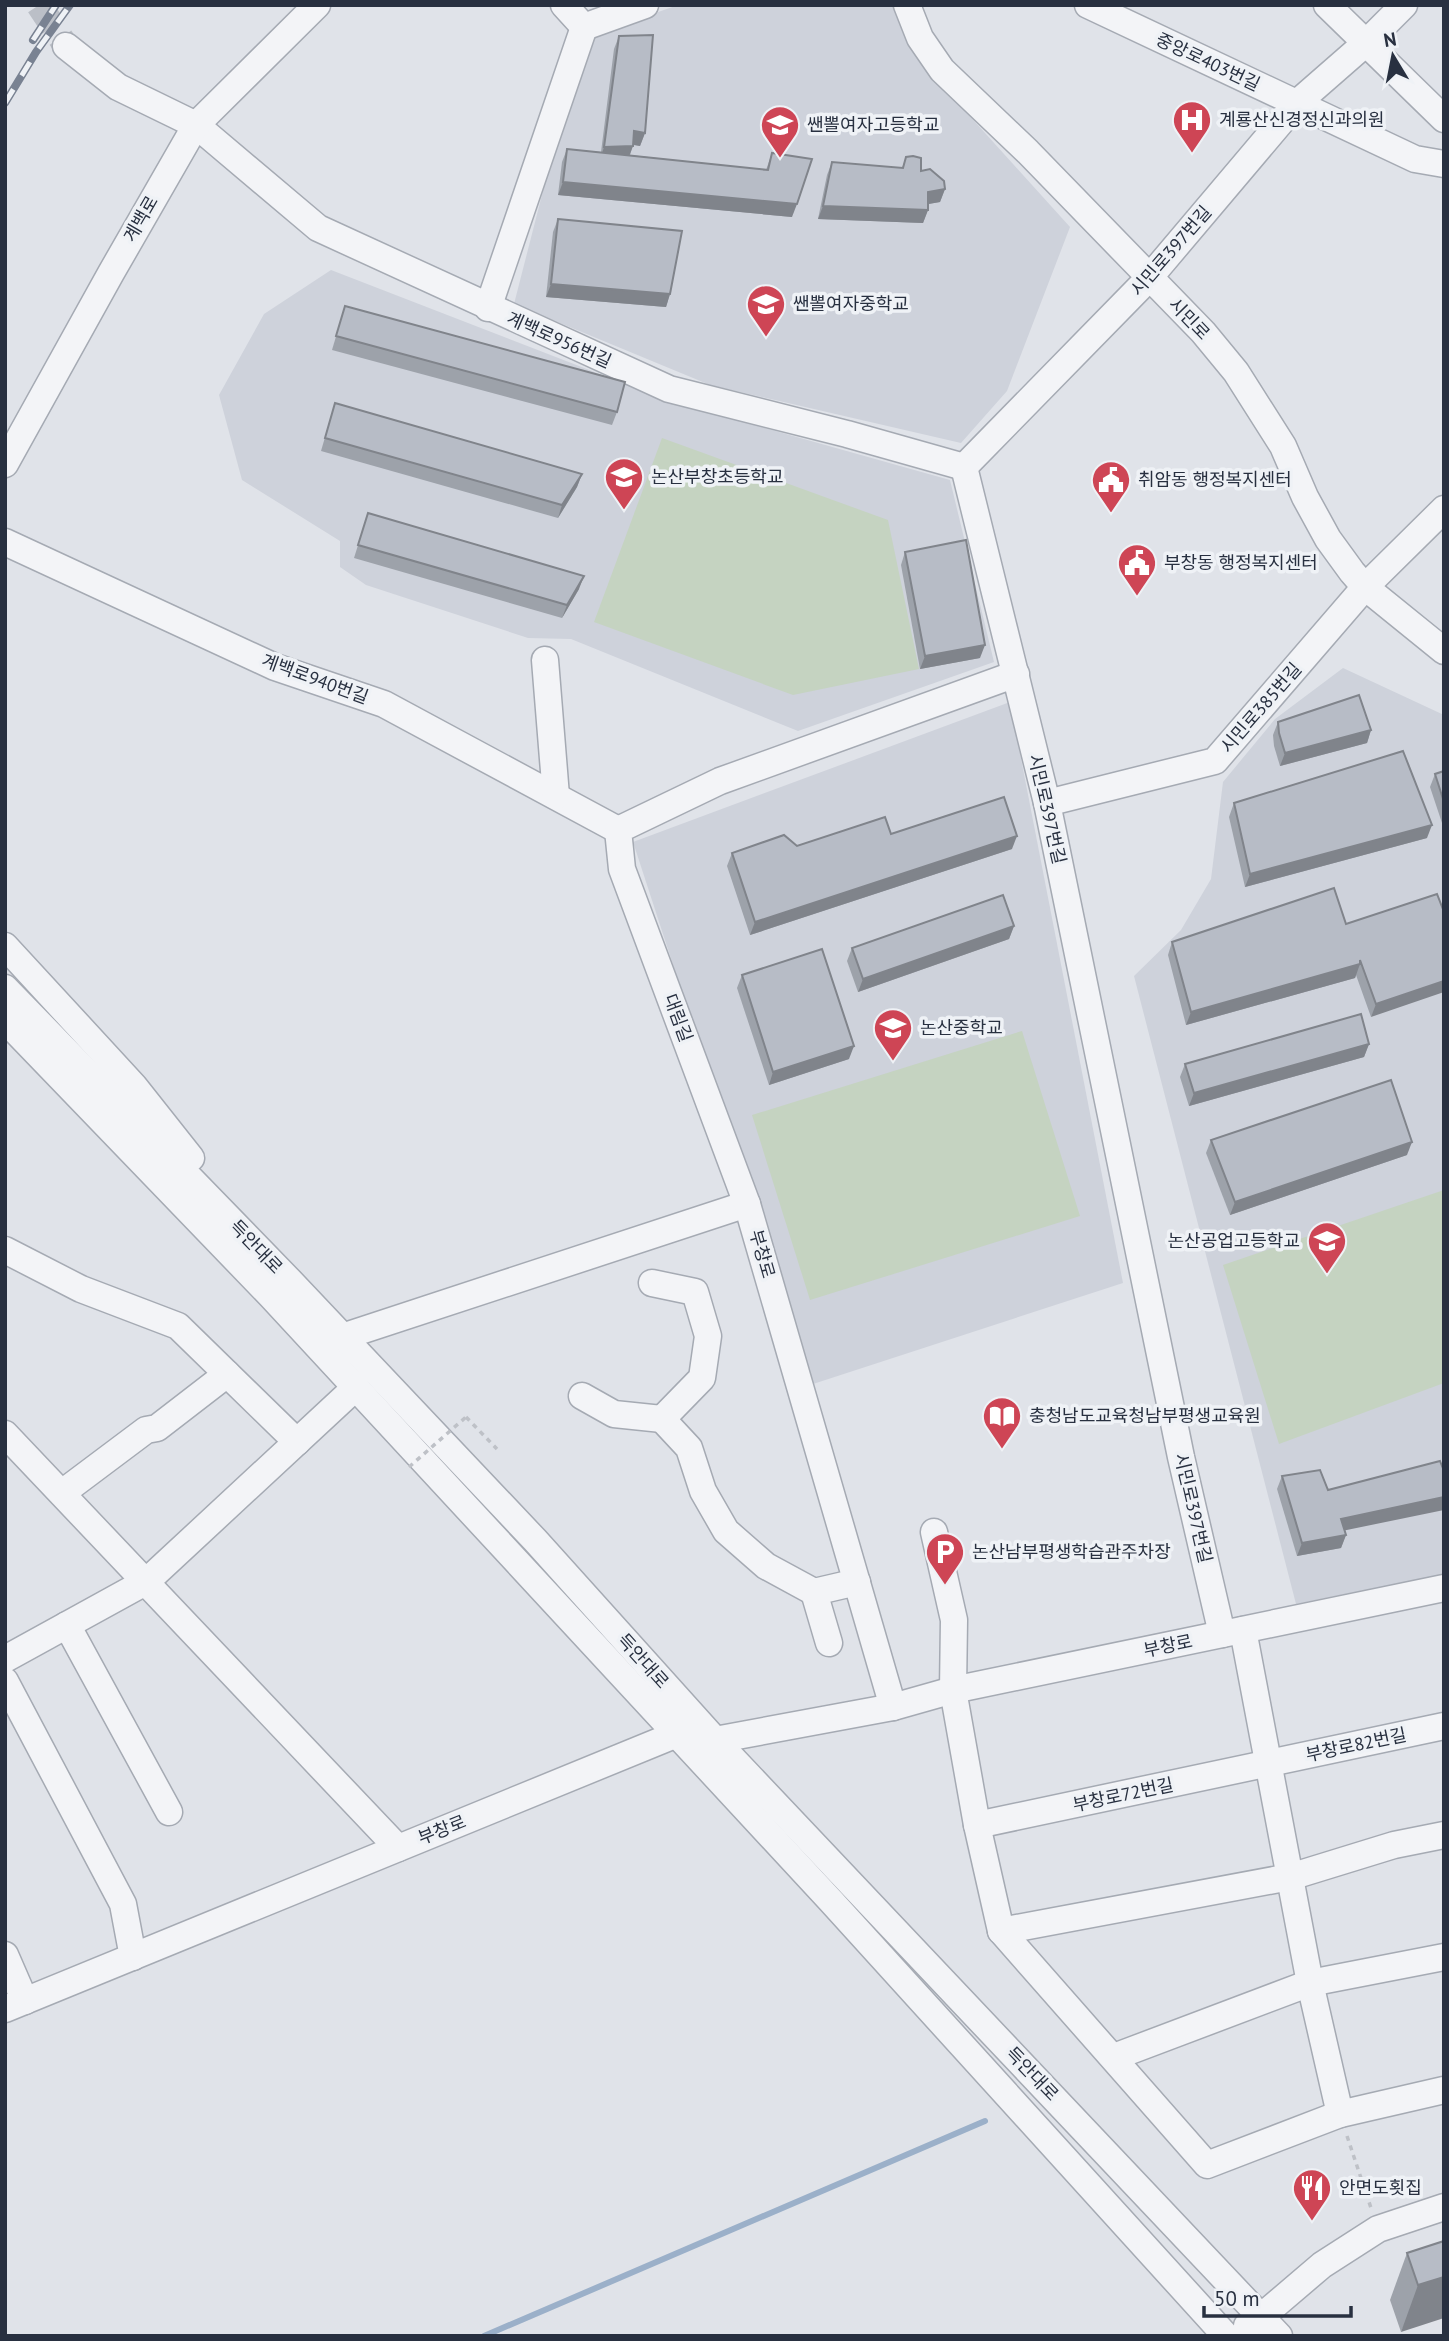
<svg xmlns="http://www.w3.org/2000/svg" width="1449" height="2341" font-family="'PT Sans','Noto Sans KR',sans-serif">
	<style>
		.built { fill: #ced2db }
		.green { fill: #c5d3c1 }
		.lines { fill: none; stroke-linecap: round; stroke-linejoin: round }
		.stream { stroke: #9bb0c9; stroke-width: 6 }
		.minor-tunnel { stroke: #bbbfc7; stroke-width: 26; stroke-dasharray: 26 13; stroke-linecap: butt }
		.minor-casing { stroke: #a5aab3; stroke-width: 29 }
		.path { stroke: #bec1c7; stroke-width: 3.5; stroke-dasharray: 5 5; stroke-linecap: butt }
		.minor { stroke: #f3f4f7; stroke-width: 26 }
		.rail-casing { stroke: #798292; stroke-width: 8 }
		.rail { stroke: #eff2f6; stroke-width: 5; stroke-dasharray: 16; stroke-linecap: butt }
		.path-bridge { stroke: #bec1c7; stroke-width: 3.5; stroke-dasharray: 5 5; stroke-linecap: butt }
		.wall { fill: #9da2aa }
		.shaded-wall { fill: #80848b }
		.building { fill: #b7bcc6; stroke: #80848b; stroke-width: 2 }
		.labels { text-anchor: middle; stroke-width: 7; stroke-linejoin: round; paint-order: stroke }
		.street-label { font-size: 18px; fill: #283040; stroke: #eff2f6 }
		.poi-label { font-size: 18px; fill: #283040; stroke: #eff2f6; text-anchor: start }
	</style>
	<rect width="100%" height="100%" fill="#e0e3e9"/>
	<g class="built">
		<path d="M678,5H899L948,92L1070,227L1007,391L961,443L710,385L514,304L582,39Z"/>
		<path d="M331,270L672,402L950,480L994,662L798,731L571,639L528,638L366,585L340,567V541L242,480L219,395L264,314Z"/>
		<path d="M1343,668L1444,715V1574L1296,1604L1134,976L1181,930L1211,879L1223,782L1275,719Z"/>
		<path d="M1010,702L1123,1283L810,1385L633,842Z"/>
	</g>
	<g class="green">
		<path d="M662,438L888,520L919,669L793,695L594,622Z"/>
		<path d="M1022,1031L1080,1216L810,1300L752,1115Z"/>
		<path d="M1444,1190V1383L1279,1444L1223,1265Z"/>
	</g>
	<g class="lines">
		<path class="stream" d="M484,2336L985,2121"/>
		<path class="minor-tunnel" d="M39,5L66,46"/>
		<g class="minor-casing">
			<g id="minor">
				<path d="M564,5L584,27"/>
				<path d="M907,5L920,38L942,70L1028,152L1203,332L1236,372L1283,446L1305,497L1328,539L1352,572L1365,587L1444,651"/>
				<path d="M1088,5L1415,159L1444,164"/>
				<path d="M1327,5L1444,119"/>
				<path d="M584,27L645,5"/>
				<path d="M66,46L118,87L196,125L318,228L669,389L847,434L964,467"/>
				<path d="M488,308L584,27"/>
				<path d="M5,464L111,273L196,125L317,5"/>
				<path d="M964,467L1047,803L1181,1457L1222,1634"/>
				<path d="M964,467L1149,278L1296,104L1367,42L1404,5"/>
				<path d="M5,542L275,667L384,704L618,830"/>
				<path d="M545,660L556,796"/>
				<path d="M1047,803L1215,761L1365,587L1444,509"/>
				<path d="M5,946L134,1086L191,1158"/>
				<path d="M5,988L288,1279L535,1540L715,1740L1279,2336"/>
				<path d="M5,1020L271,1296L831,1901L1226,2336"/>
				<path d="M5,1250L81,1289L178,1326L297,1442"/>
				<path d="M652,1283L695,1292L708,1336L702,1378L662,1419L689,1448L703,1491L726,1531L766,1566L814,1592L857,1582"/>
				<path d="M342,1337L747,1204"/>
				<path d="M582,1396L614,1414L662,1419"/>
				<path d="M5,1434L398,1848"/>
				<path d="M62,1493L146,1430L157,1428L227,1374"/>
				<path d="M934,1532L954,1620L953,1690L977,1825L1001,1931L1207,2165L1340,2114L1444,2090"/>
				<path d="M814,1592L829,1643"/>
				<path d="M67,1625L169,1812"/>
				<path d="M1243,1630L1310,1983L1340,2114"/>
				<path d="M5,1659L147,1581L356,1387"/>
				<path d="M5,1681L123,1904L133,1957"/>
				<path d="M893,1707L747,1204L622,869L618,830L720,781L1016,674"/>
				<path d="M977,1825L1444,1726"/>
				<path d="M1001,1931L1290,1877L1394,1845L1444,1835"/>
				<path d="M5,1955L25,2001"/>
				<path d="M5,2009L677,1734L715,1740L893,1707L953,1690L1444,1588"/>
				<path d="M1114,2057L1310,1983L1444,1957"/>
				<path d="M1247,2326L1261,2317L1322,2265L1378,2229L1444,2207"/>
			</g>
		</g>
		<g class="path">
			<path d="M466,1417L497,1449"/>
			<path d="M1347,2136L1371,2208"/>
		</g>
		<use href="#minor" class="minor"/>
		<g class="rail-casing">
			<g id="rail">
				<path d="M33,40L56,5"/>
				<path d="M5,103L36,52L70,5"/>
			</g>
		</g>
		<use href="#rail" class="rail"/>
		<path class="path-bridge" d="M409,1467L466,1417"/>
	</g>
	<g class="wall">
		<path d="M619,36L645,133L640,146L633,145L630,155L766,170L772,153L792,217L558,195L562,162L567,149L601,152L614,49Z"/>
		<path d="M906,157L945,189L940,202L928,204V210L923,223L818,219L827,175L832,162L902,168Z"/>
		<path d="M558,219L670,294L666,307L546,297L553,232Z"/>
		<path d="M345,306L617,412L612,425L332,350Z"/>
		<path d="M335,403L582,474L577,487L558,518L321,451Z"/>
		<path d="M368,513L579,589L562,618L354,558Z"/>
		<path d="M905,552L980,658L920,669L901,565Z"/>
		<path d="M1278,722L1371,730L1367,743L1280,766L1274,746L1273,735Z"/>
		<path d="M1444,771V829L1430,787L1435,774Z"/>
		<path d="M1234,803L1427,838L1245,887L1229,817Z"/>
		<path d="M891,834L1012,849L750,935L727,866L732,853L797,846Z"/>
		<path d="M1437,894L1371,1017L1356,975L1355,978L1186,1025L1168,955L1172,942L1346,924Z"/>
		<path d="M1014,926L1009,939L858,992L847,961L852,948Z"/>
		<path d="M742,975L849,1059L769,1085L737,988Z"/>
		<path d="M1369,1044L1364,1057L1189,1106L1180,1077L1185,1064Z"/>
		<path d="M1211,1140L1407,1155L1230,1215L1206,1153Z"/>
		<path d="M1282,1476L1345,1530L1346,1535L1341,1548L1297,1556L1277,1489Z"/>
		<path d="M1444,2241L1401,2332L1390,2300L1407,2253Z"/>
	</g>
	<g class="shaded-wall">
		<path d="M634,131L645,133L640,146L630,144Z"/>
		<path d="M633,146L628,159L600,160L604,147Z"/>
		<path d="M563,182L797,204L792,217L558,195Z"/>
		<path d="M945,189L940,202L923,205L928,192Z"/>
		<path d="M823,206L928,210L923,223L818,219Z"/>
		<path d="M551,284L670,294L666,307L546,297Z"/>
		<path d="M582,474L577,487L558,518L562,505Z"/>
		<path d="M584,576L579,589L562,618L567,605Z"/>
		<path d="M985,645L980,658L920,669L925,656Z"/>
		<path d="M1371,730L1367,743L1280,766L1285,753Z"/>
		<path d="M1432,825L1427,838L1245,887L1250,874Z"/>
		<path d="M1017,836L1012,849L750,935L755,922Z"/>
		<path d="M1014,926L1009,939L858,992L863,979Z"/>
		<path d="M1360,964L1355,978L1186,1025L1191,1012Z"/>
		<path d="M1444,981V992L1371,1017L1376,1004Z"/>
		<path d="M1369,1044L1364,1057L1189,1106L1194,1093Z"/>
		<path d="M854,1046L849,1059L769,1085L773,1072Z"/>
		<path d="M1412,1142L1407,1155L1230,1215L1235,1202Z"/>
		<path d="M1444,1497V1510L1337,1532L1341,1519Z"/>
		<path d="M1346,1535L1341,1548L1297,1556L1302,1543Z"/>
		<path d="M1444,2277V2318L1401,2332L1418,2285Z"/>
	</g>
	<g class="building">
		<path d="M653,35L645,133L634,131L633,146L604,147L619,36Z"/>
		<path d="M567,149L768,170L772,153L812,159L797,204L563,182Z"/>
		<path d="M913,156L921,158V171L930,169L944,181L945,189L928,192V210L823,206L832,162L903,168L906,157Z"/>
		<path d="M558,219L682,231L670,294L551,284Z"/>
		<path d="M345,306L625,382L617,412L336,336Z"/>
		<path d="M335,403L582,474L562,505L325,438Z"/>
		<path d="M368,513L584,576L567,605L358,545Z"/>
		<path d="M966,540L985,645L925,656L905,552Z"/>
		<path d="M1359,695L1371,730L1285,753L1279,733L1278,722Z"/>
		<path d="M1403,751L1432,825L1250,874L1234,803Z"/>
		<path d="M1444,771V802L1435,774Z"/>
		<path d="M1004,797L1017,836L755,922L732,853L784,835L797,846L885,817L891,834Z"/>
		<path d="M1334,888L1346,924L1437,894L1444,912V981L1376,1004L1360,960V964L1191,1012L1172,942Z"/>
		<path d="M1003,895L1014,926L863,979L852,948Z"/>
		<path d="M822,949L854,1046L773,1072L742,975Z"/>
		<path d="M1361,1014L1369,1044L1194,1093L1185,1064Z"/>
		<path d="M1391,1080L1412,1142L1235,1202L1211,1140Z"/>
		<path d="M1440,1461L1444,1471V1497L1341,1519L1346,1535L1302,1543L1282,1476L1320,1470L1328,1490Z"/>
		<path d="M1444,2241V2277L1418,2285L1407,2253Z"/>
	</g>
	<defs>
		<g id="hospital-pin" transform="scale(2.0125)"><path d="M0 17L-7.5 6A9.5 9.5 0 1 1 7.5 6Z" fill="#ce4555" stroke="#eff2f6"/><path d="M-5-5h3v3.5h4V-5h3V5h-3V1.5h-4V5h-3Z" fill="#fff"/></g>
		<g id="school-pin" transform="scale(2.0125)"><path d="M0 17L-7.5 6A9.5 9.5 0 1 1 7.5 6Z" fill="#ce4555" stroke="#eff2f6"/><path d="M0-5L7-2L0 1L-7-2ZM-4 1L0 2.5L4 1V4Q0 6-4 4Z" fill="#fff"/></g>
		<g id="civic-pin" transform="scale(2.0125)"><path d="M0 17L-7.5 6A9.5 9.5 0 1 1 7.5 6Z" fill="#ce4555" stroke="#eff2f6"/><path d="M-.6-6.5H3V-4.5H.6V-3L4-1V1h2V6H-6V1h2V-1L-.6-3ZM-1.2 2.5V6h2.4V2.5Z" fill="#fff"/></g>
		<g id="library-pin" transform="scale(2.0125)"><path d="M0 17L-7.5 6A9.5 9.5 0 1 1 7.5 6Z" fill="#ce4555" stroke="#eff2f6"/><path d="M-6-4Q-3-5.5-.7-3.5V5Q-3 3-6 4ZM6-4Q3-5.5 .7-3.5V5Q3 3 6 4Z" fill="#fff"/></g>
		<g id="parking-pin" transform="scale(2.0125)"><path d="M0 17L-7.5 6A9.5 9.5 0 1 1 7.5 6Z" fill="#ce4555" stroke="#eff2f6"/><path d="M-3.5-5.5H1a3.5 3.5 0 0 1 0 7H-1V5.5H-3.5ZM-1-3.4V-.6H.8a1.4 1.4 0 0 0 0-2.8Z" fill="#fff"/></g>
		<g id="restaurant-pin" transform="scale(2.0125)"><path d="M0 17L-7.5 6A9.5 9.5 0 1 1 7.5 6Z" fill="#ce4555" stroke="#eff2f6"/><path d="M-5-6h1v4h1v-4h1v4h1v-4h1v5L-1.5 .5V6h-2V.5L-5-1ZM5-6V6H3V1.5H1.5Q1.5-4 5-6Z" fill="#fff"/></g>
	</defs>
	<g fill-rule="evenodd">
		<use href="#hospital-pin" x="1192" y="120"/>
		<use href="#school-pin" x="780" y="125"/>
		<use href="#school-pin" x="766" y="304"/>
		<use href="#school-pin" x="624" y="477"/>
		<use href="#civic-pin" x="1111" y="480"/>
		<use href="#civic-pin" x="1137" y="563"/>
		<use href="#school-pin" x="893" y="1028"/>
		<use href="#school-pin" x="1327" y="1241"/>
		<use href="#library-pin" x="1002" y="1416"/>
		<use href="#parking-pin" x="945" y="1552"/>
		<use href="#restaurant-pin" x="1312" y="2188"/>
	</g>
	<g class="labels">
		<g class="street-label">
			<text transform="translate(1208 62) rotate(25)" y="6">중앙로403번길</text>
			<text transform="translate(141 219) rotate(-60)" y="6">계백로</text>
			<text transform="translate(1171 251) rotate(-49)" y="6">시민로397번길</text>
			<text transform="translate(1189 319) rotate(46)" y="6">시민로</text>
			<text transform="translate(559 340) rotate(24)" y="6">계백로956번길</text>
			<text transform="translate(315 679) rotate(20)" y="6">계백로940번길</text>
			<text transform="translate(1261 708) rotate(-49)" y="6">시민로385번길</text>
			<text transform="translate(1047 809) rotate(77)" y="6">시민로397번길</text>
			<text transform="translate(678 1018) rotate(70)" y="6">대림길</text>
			<text transform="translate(256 1247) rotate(46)" y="6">득안대로</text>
			<text transform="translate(762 1254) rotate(74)" y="6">부창로</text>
			<text transform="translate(1193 1508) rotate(77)" y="6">시민로397번길</text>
			<text transform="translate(1168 1646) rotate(-12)" y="6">부창로</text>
			<text transform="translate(643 1661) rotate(48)" y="6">득안대로</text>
			<text transform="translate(1356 1745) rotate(-12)" y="6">부창로82번길</text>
			<text transform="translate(1123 1795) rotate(-12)" y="6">부창로72번길</text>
			<text transform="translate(442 1830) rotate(-22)" y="6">부창로</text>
			<text transform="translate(1032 2074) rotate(46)" y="6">득안대로</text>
		</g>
		<g class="poi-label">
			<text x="1219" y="126">계룡산신경정신과의원</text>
			<text x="807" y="131">쌘뽈여자고등학교</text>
			<text x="793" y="310">쌘뽈여자중학교</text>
			<text x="651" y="483">논산부창초등학교</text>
			<text x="1138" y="486">취암동 행정복지센터</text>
			<text x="1164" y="569">부창동 행정복지센터</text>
			<text x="920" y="1034">논산중학교</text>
			<text x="1300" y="1247" text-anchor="end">논산공업고등학교</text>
			<text x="1029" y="1422">충청남도교육청남부평생교육원</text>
			<text x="972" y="1558">논산남부평생학습관주차장</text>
			<text x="1339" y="2194">안면도횟집</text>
		</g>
	</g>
	<rect width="1449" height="2341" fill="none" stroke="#283040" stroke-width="14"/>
	<g transform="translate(1393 56) rotate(350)" stroke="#eff2f6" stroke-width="5" paint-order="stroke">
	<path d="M0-5L12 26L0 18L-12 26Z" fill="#283040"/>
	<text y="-10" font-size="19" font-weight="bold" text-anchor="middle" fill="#283040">N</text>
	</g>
	<path d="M1204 2306v10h147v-10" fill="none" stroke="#283040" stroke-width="3.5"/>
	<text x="1214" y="2306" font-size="21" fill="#283040" stroke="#eff2f6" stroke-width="5" paint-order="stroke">50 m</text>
</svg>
